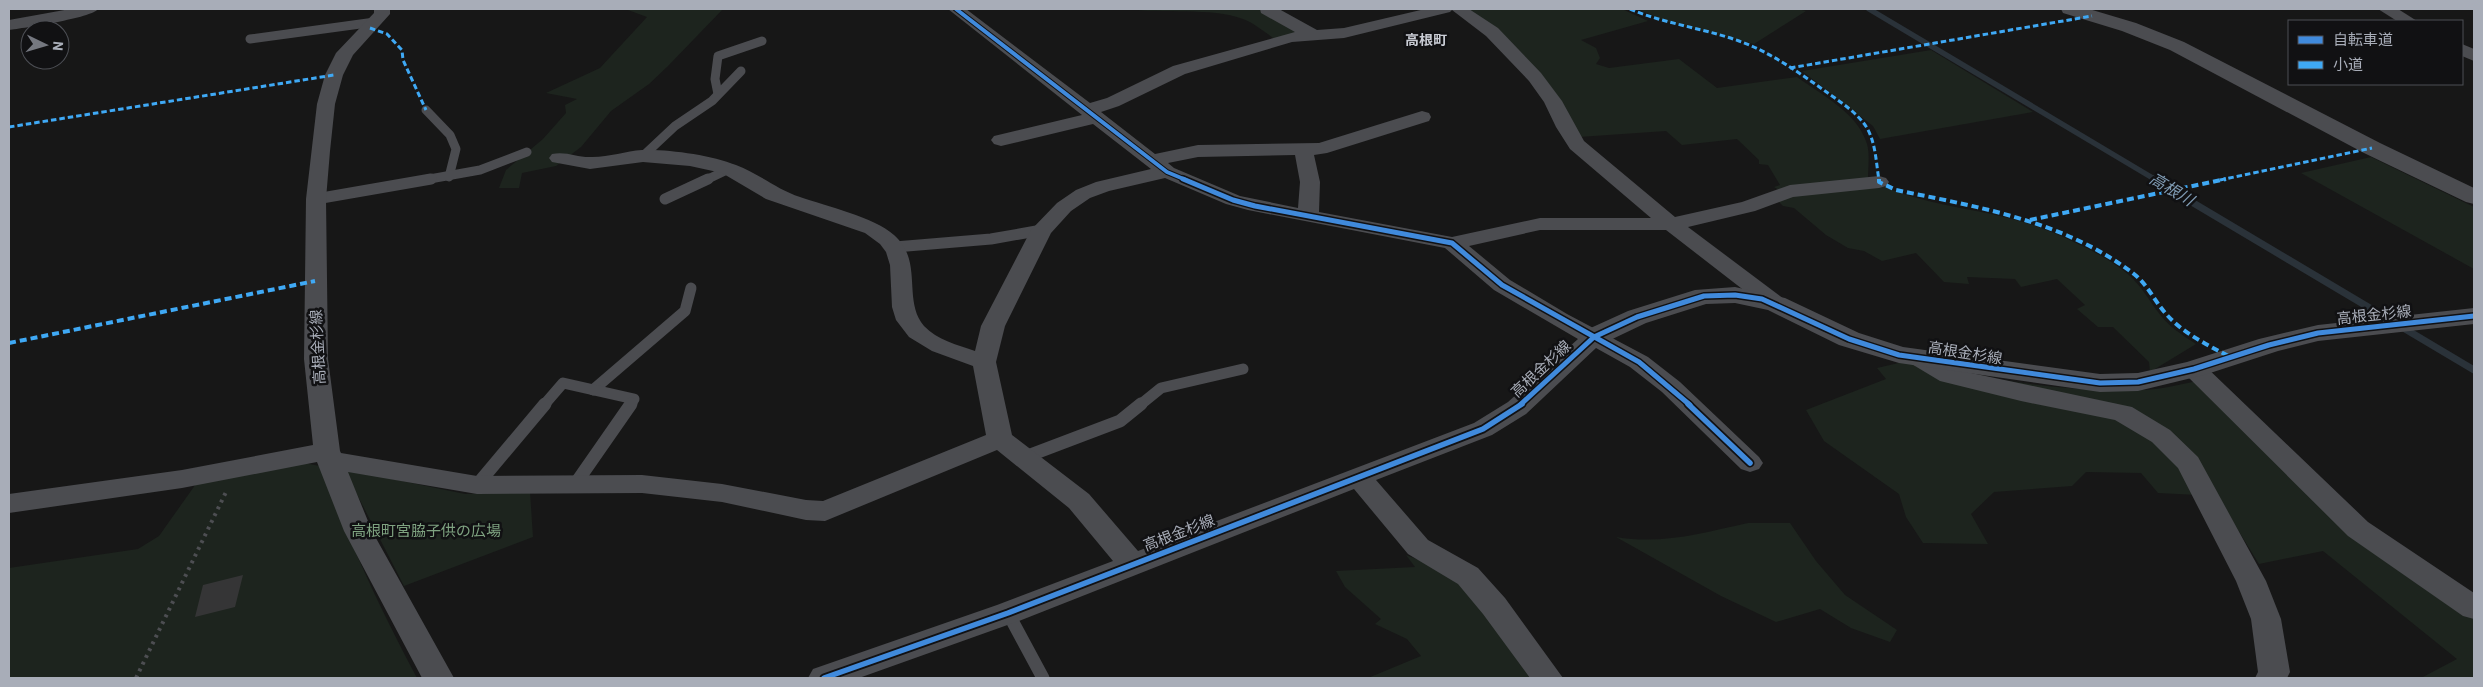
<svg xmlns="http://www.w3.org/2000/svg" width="2483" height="687" font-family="Barlow,'Noto Sans JP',sans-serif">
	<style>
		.green { fill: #1d241e }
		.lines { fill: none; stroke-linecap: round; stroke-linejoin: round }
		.stream-far1 { stroke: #2a3239; stroke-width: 5.5 }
		.stream { stroke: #2a3239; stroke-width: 7 }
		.building { fill: #353536 }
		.path { stroke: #4d4e52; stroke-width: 4; stroke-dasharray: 3 4.5; stroke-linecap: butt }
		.service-far2 { stroke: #4b4c50; stroke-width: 9 }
		.service-far1 { stroke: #4b4c50; stroke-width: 11 }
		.service { stroke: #4b4c50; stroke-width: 13 }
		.minor { fill: #4b4c50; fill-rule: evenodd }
		.tertiary { fill: #4b4c50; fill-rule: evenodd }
		.quiet-far1 { stroke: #3fa9f5; stroke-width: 3; stroke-dasharray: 5.5 3; stroke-linecap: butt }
		.quiet { stroke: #3fa9f5; stroke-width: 4; stroke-dasharray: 7 4; stroke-linecap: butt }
		.cycleway-far2-casing { stroke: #111113; stroke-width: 6 }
		.cycleway-far1-casing { stroke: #111113; stroke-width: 8 }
		.cycleway-casing { stroke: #111113; stroke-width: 9 }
		.cycleway-far2 { stroke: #408adc; stroke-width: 4 }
		.cycleway-far1 { stroke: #408adc; stroke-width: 5 }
		.cycleway { stroke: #408adc; stroke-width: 5.5 }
		.labels { text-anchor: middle; stroke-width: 5; stroke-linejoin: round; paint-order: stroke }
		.far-neighbourhood-label { font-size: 14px; font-weight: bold; fill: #c9ccd4; stroke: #111113 }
		.street-label { font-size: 15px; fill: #a8adb8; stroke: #111113 }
		.park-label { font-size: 15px; fill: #7fa381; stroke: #111113 }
		.water-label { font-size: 16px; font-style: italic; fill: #7f9bb3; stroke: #111113 }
	</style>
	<rect width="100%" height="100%" fill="#171717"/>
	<g class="green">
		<path d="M630,9H723L668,66L649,84L611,111L581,147L556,166L522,173L519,188H499L506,170L543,139L566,113L565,105L577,99L546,93L600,68L647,17L628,10Z"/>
		<path d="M1127,9H1259L1305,34L1276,40C1266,33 1254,23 1243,19C1211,7 1162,14 1127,9Z"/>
		<path d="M1466,9H1622L1648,21L1581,40L1596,48L1600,58L1596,64L1609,68L1679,59L1717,88L1797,77C1822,95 1858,113 1867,144C1870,154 1868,168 1868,179C1925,210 1995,207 2054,233C2079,244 2110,258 2130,276C2141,286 2149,300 2158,312C2168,326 2182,335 2196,344L2150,372L2149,362L2113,327H2098L2077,309L2085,305L2057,279L2021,287L2015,279L1967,277L1969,284L1944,282L1916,253L1882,261L1864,251L1848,248L1826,235L1794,208L1783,206L1778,201L1788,195L1774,187L1780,185L1768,165L1759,164V160L1737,139L1682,145L1666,131L1579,137C1556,100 1535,61 1501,33C1491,24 1478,16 1466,9Z"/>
		<path d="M1637,9H1798L1806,11L1754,44L1668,22Z"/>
		<path d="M1931,50L2033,112L1880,139L1873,126L1802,71Z"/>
		<path d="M2371,157L2474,207V269L2301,173Z"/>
		<path d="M1903,362C1981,377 2062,393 2141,390C2160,390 2180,384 2198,381L2355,535L2474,616V678H2421L2457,659L2323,551L2259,564L2217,496L2158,493L2141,473L2086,472L2072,486L1994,492L1971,514L1988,544L1923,543L1906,517L1899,494L1824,441L1806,410L1886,379L1877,368Z"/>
		<path d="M304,463L320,466C348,539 380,609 417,678H9V568L138,549L159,536L198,481Z"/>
		<path d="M344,469L465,494L530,492L533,537L404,586Z"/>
		<path d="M1748,523H1790L1816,561L1845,595L1897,630L1890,642L1851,628L1820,609L1776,622L1721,596L1616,537C1662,545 1702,533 1748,523Z"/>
		<path d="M1406,555L1458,575L1488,610L1537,678H1368L1421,656L1407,639L1375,624L1381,619L1345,587L1336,571L1415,567Z"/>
	</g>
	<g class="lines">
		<path class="stream-far1" d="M1869,9L2156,180"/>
		<path class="stream" d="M2153,179L2474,370"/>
	</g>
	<path class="building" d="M243,575L235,607L195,617L203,585Z"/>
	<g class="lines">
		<path class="path" d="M136,678L226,492"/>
		<g class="service-far2">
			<path d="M250,39L375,22"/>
			<path d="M718,94L715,79L718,56L762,41"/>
			<path d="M426,110L450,135L456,149L449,177"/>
			<path d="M643,156L675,126L712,101L741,71"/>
			<path d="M424,180L480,170L527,152"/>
			<path d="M706,180L729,169"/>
		</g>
		<g class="service-far1">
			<path d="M316,199L431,179"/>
			<path d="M665,199L708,179"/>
			<path d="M895,247L991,239L1042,230"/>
			<path d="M593,390L685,311L691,288"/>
			<path d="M544,405L563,383L634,399L630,405"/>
			<path d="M1140,405L1161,388L1243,369"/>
		</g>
		<g class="service">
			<path d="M1025,457L1120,421L1141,404"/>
			<path d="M576,483L631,404"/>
			<path d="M477,485L545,404"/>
			<path d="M1008,613L1043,678"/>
		</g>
		<g class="minor">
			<path d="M70,9H98C92,18 23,28 9,30V20Z"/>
			<path d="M374,9H390V14L353,55L343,75L335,104L330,151L326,199L328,359L340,451L341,453L477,476L642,475L722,484L806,500L823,501L986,435L973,366L932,351L909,337L896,320L892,307L890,265L886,252L880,244L865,233L766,199L722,173L690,166L643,162L590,169L552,162L549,158L552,154C565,151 577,157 589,157C607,158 625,151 642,150C669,149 711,155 736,165C758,173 776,189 800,197C826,206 874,217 894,235C924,261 902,300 924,326C937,340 958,345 975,351L981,326L1031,230L1057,203L1076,190L1096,182L1151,169L1093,124L1001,146L994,144L991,140L994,136L1082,115L948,9H966L1090,103L1107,98L1173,66L1295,32L1261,13L1260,9H1279L1317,30L1344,28L1425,9H1469L1498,28L1541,73L1562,101L1584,141L1675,217L1742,202L1790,185L1879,176L1886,178L1889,182L1886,186L1879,188L1793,197L1755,211L1688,227L1784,299L1787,304L1784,309L1776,311L1768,309L1666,230H1540L1469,246L1510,280L1567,314L1648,357L1680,382L1759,457L1763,463L1759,469L1750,472L1741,469L1662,392L1630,367L1596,348L1526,414L1492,435L1376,480L1428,540L1478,568L1505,598L1563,678H1530L1483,614L1458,584L1408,554L1354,489L1019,621L859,678H808L813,669L997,605L1113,561L1069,508L997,450L825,521L806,520L722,502L642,493L477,494L348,472L372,531L454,678H422L344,531L317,462L182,488L9,513V494L182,470L313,445L304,359L306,199L317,104L325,75L336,53L374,13ZM1452,10L1486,36L1529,81L1544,102L1556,127L1570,149L1651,218H1540L1452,237L1319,212L1320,182L1314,155L1327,153L1429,121L1431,117L1429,113L1422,111L1319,143L1198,145L1155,154L1101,112L1119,106L1185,74L1292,42L1344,38L1450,12ZM1295,155L1300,182L1298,208L1240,196L1174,168L1168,163L1198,157ZM1165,178L1226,204L1248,210L1445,248L1494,290L1578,339L1508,402L1474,423L1138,551L1089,494L1012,435L996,362L1005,326L1051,233L1071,211L1090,198L1109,191Z"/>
			<path d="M2378,9H2398L2417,21H2397Z"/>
			<path d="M2462,44L2474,49V61L2462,56Z"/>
			<path d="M1919,351L1928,353L1957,370L2132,407L2170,430L2198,457L2266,581L2281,619L2290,672L2287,678H2255L2258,672L2251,619L2236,581L2178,468L2152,442L2115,420L2021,401L1940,381L1910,363L1907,358L1910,353Z"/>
			<path d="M2194,362L2203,364L2368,522L2474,593V619L2463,616L2348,536L2185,374L2182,369L2185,364Z"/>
		</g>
		<g class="tertiary">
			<path d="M2061,9H2089L2136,23L2184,42L2380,143L2474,188V204L2466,202L2364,153L2170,50L2122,31L2063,13Z"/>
			<path d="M1735,287L1785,298L1859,333L1903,347L2100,374L2138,373L2187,362L2259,339L2318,325L2474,308V324L2318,341L2278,351L2204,375L2138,391L2100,392L1899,363L1839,345L1768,310L1735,303L1706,304L1646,323L1604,343L1594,345L1584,343L1580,337L1584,331L1628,311L1695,290Z"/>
		</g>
		<g class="quiet-far1">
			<path d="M1630,9C1665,24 1703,28 1739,41C1770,52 1798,72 1825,91C1839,101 1858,113 1867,128C1876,144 1876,163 1879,180"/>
			<path d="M370,28L387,34L402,50L403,60L426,110"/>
			<path d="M1790,68L2092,16"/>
			<path d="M9,127L334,75"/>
			<path d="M2220,180L2372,148"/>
		</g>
		<g class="quiet">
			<path d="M1879,179V182L1896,190C1978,207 2065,221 2134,274C2148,285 2155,302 2167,315C2184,334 2208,345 2230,357"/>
			<path d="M2030,220L2226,179"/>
			<path d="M9,343L315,281"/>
		</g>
		<g class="cycleway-far2-casing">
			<path id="cycleway-far2" d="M956,9L1167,172L1186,180"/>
		</g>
		<g class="cycleway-far1-casing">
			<g id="cycleway-far1">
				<path d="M1183,179L1233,200L1255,206L1452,243L1502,285L1639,362L1690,405"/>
				<path d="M1520,405L1594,337L1637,317L1704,296L1735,295L1762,299L1849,339L1899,355L2100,383L2138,382L2194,369L2269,345L2318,333L2474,316"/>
			</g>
		</g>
		<g class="cycleway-casing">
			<g id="cycleway">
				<path d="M1688,404L1750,463"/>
				<path d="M824,678L1008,613L1483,429L1522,404"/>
			</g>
		</g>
		<use href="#cycleway-far2" class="cycleway-far2"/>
		<use href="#cycleway-far1" class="cycleway-far1"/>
		<use href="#cycleway" class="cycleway"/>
	</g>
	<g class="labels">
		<g class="far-neighbourhood-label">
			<text x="1426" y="45">高根町</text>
		</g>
		<g class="street-label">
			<text transform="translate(2374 315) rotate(-6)" y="5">高根金杉線</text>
			<text transform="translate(318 347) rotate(-93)" y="5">高根金杉線</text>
			<text transform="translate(1965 353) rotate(9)" y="5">高根金杉線</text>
			<text transform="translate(1541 369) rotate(-43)" y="5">高根金杉線</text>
			<text transform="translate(1179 533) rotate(-21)" y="5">高根金杉線</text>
		</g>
		<g class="park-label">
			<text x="426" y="536">高根町宮脇子供の広場</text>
		</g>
		<g class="water-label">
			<text transform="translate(2172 189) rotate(31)" y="6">高根川</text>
		</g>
	</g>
	<rect width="2483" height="687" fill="none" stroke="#a8adb8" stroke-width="20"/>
	<rect x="2288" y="20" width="175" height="65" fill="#111113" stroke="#4d4f55"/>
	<rect x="2298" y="36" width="25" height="8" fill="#408adc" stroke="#4d4f55"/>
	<text x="2333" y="45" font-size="15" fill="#a8adb8">自転車道</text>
	<rect x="2298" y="61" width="25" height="8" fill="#3fa9f5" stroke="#4d4f55"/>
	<text x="2333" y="70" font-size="15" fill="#a8adb8">小道</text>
	<g transform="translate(45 45) rotate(95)"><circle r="24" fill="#111113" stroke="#4d4f55"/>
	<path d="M0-4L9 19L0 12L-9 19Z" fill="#757880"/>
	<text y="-8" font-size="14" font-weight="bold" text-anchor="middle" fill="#a8adb8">N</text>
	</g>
</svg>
